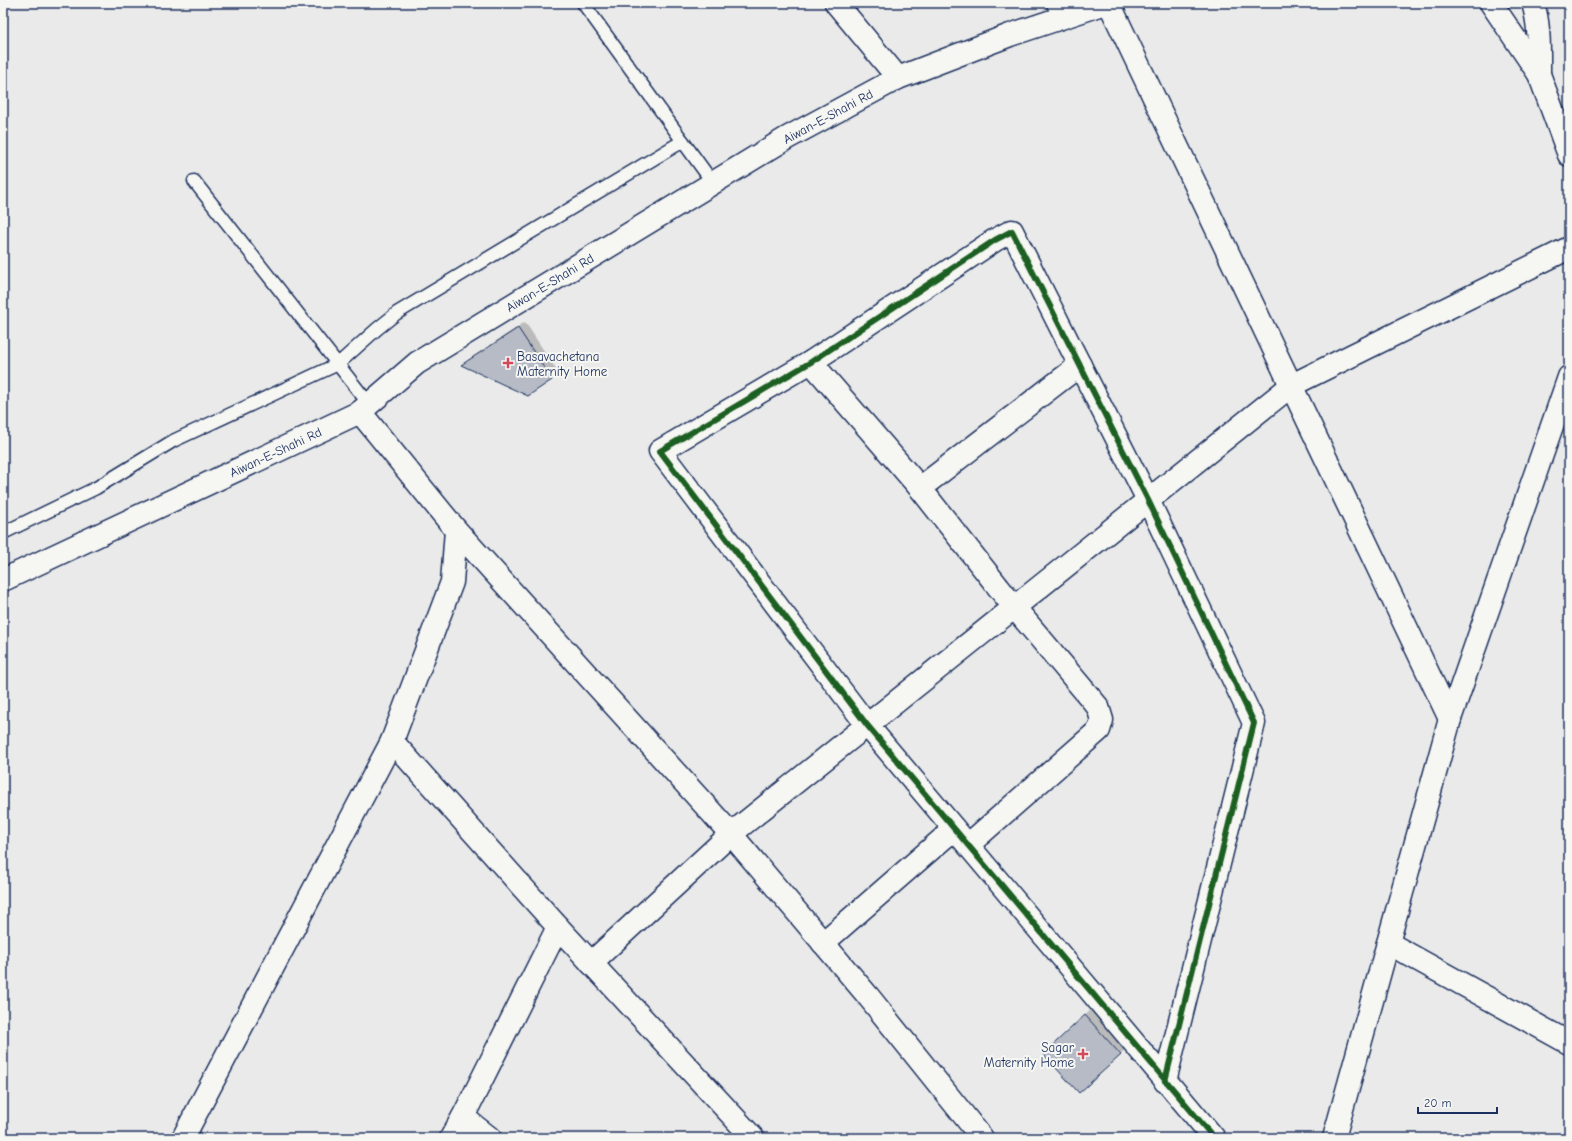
<svg xmlns="http://www.w3.org/2000/svg" width="1572" height="1141" font-family="'Comic Neue',sans-serif">
	<style>
		.shadow { fill: #0003 }
		.building { fill: #b6bbc6; stroke: #1b2f5e }
		.lines { fill: none; stroke-linecap: round; stroke-linejoin: round }
		.lane-casing { stroke: #1b2f5e; stroke-width: 15 }
		.street-casing { stroke: #1b2f5e; stroke-width: 25 }
		.secondary-casing { stroke: #1b2f5e; stroke-width: 25 }
		.lane { stroke: #f6f6f2; stroke-width: 12 }
		.street { stroke: #f6f6f2; stroke-width: 22 }
		.secondary { stroke: #f6f6f2; stroke-width: 22 }
		.cycleway-casing { stroke: #f6f6f2; stroke-width: 8 }
		.cycleway { stroke: #1b5e20; stroke-width: 6 }
		.poi-dot { fill: #d1495b; stroke: #f6f6f2; stroke-width: 1.5 }
		.labels { text-anchor: middle; stroke-width: 4; stroke-linejoin: round; paint-order: stroke }
		.street-label { font-size: 13px; fill: #1b2f5e; stroke: #f6f6f2 }
		.poi-label { font-size: 13px; fill: #1b2f5e; stroke: #f6f6f2; text-anchor: start }
	</style>
	<rect width="100%" height="100%" fill="#e9eae9"/>
	<filter id="ink" filterUnits="userSpaceOnUse"><feTurbulence type="fractalNoise" baseFrequency=".025" numOctaves="2"/><feDisplacementMap in="SourceGraphic" scale="8" xChannelSelector="R" yChannelSelector="G"/><feConvolveMatrix kernelMatrix="1 2 1 2 8 2 1 2 1" color-interpolation-filters="sRGB"/></filter>
	<g filter="url(#ink)">
		<g class="shadow">
			<path d="M525,322L558,372L551,379L528,395L463,365L469,359Z"/>
			<path d="M1092,1009L1127,1048L1120,1054L1051,1047Z"/>
		</g>
		<g class="building">
			<path d="M518,328L552,380L528,396L461,365Z"/>
			<path d="M1085,1015L1121,1055L1079,1093L1043,1054Z"/>
		</g>
		<g class="lines">
			<g class="lane-casing">
				<g id="lane">
					<path d="M583,3L713,183"/>
					<path d="M1052,3L1061,18"/>
					<path d="M194,181L369,404"/>
					<path d="M3,533L96,488L173,441L338,364L377,329L397,313L683,141"/>
				</g>
			</g>
			<g class="street-casing">
				<g id="street">
					<path d="M836,3L898,78"/>
					<path d="M1109,3L1450,719"/>
					<path d="M811,362L920,488L1014,607L1098,707L1102,720L1099,730L968,845"/>
					<path d="M360,412L456,530L731,834L868,996L982,1138"/>
					<path d="M920,488L1080,365"/>
					<path d="M392,741L558,927L753,1138"/>
					<path d="M823,943L954,829"/>
					<path d="M1388,943L1569,1043"/>
					<path d="M591,963L731,834L1292,385L1569,248"/>
					<path d="M1165,1081L1254,723L1148,500L1012,231L995,240L811,362L660,451L867,725L1214,1138"/>
					<path d="M183,1138L392,741L452,582L456,530"/>
					<path d="M451,1138L463,1117"/>
					<path d="M490,1138L463,1117L558,927"/>
				</g>
			</g>
			<g class="secondary-casing">
				<g id="secondary">
					<path d="M1491,3L1539,74L1569,155"/>
					<path d="M1533,3C1540,26 1539,50 1539,74"/>
					<path id="s1" d="M3,580L360,412L417,363L787,138L898,78L1010,35L1106,3"/>
					<path d="M1334,1138L1450,719L1569,377"/>
				</g>
			</g>
			<use href="#lane" class="lane"/>
			<use href="#street" class="street"/>
			<use href="#secondary" class="secondary"/>
			<g class="cycleway-casing">
				<path id="cycleway" d="M1165,1081L1254,723L1148,500L1012,231L995,240L811,362L660,451L867,725L1214,1138"/>
			</g>
			<use href="#cycleway" class="cycleway"/>
		</g>
	</g>
	<g class="poi-dot">
		<path d="M506 357h4v4h4v4h-4v4h-4v-4h-4v-4h4z"/>
		<path d="M1081 1048h4v4h4v4h-4v4h-4v-4h-4v-4h4z"/>
	</g>
	<g class="labels">
		<g class="street-label">
			<text dy="5" stroke="none"><textPath href="#s1" startOffset="949">Aiwan-E-Shahi Rd</textPath></text>
			<text dy="5" stroke="none"><textPath href="#s1" startOffset="625">Aiwan-E-Shahi Rd</textPath></text>
			<text dy="5" stroke="none"><textPath href="#s1" startOffset="301">Aiwan-E-Shahi Rd</textPath></text>
		</g>
		<g class="poi-label">
			<text x="517" y="361">Basavachetana<tspan x="517" dy="15">Maternity Home</tspan></text>
			<text x="1074" y="1052" text-anchor="end">Sagar<tspan x="1074" dy="15">Maternity Home</tspan></text>
		</g>
	</g>
	<rect width="1572" height="1141" fill="none" stroke="#f6f6f2" stroke-width="16"/>
	<rect x="8" y="8" width="1556" height="1125" fill="none" stroke="#1b2f5e" stroke-width="1.5" filter="url(#ink)"/>
	<path d="M1418 1107v6h79v-6" fill="none" stroke="#1b2f5e" stroke-width="2"/>
	<text x="1424" y="1107" font-size="12" fill="#1b2f5e" stroke="#f6f6f2" stroke-width="3" paint-order="stroke">20 m</text>
</svg>
